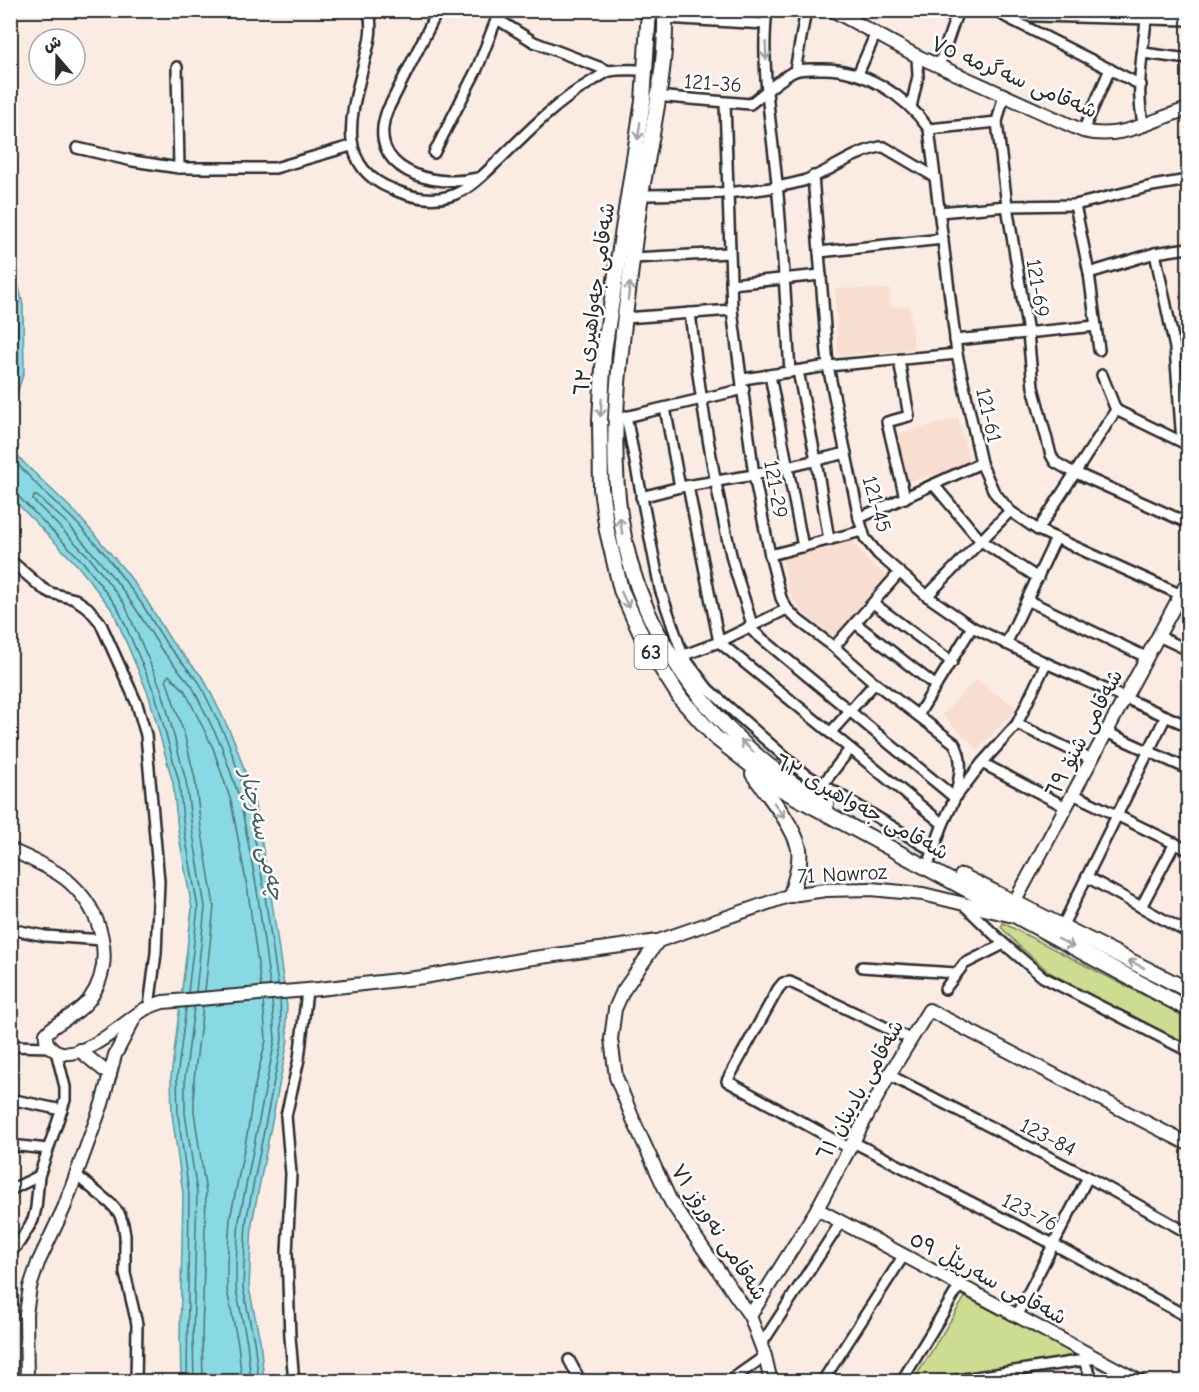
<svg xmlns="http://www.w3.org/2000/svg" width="1199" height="1392" font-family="'Comic Neue','Playpen Sans Arabic',sans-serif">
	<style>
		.built { fill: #f8ded0 }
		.green { fill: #ccdc90; stroke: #7c845e; stroke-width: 1.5 }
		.water { fill: #88d9e3; stroke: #639399; stroke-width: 1.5 }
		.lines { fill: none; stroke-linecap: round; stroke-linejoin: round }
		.shore { stroke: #507175; stroke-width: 1.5 }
		.street-casing { stroke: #2b2b2b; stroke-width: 14 }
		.secondary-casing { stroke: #2b2b2b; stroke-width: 16 }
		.primary-casing { stroke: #2b2b2b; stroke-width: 18 }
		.street { stroke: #fff; stroke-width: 9 }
		.secondary { stroke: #fff; stroke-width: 12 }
		.primary { stroke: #fff; stroke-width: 14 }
		.oneway { stroke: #a0a0a0 }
		.labels { text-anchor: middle; stroke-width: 5; stroke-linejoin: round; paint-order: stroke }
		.shield { fill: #fff; stroke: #6b6b6b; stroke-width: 1.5 }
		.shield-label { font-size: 20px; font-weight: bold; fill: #2b2b2b }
		.street-label { font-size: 21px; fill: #2b2b2b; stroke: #fff }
		.water-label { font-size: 22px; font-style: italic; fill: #475f62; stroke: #fff }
	</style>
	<rect width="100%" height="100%" fill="#fbece3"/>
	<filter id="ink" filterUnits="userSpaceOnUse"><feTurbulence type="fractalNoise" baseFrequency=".0167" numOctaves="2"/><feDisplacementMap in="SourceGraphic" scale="12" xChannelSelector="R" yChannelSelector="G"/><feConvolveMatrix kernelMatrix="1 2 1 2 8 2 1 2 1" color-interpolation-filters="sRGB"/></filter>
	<g filter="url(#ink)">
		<g class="built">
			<path d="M835,288L890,289V307L910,305L914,349L838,356Z"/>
			<path d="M958,418L971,465L907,482L897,434Z"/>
			<path d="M851,538L868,561L890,578L838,641L803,613L789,593L782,558Z"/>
			<path d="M976,679L1017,708L978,750L942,715Z"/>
		</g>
		<g class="green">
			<path d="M1003,923L1188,1018V1048L1049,972L1017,944L1001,927Z"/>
			<path d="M965,1297L1080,1356L913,1381Z"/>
		</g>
		<g class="water">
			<path d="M10,246L23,305L24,372L11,412Z"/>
			<path d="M10,442L15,452L24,463L77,514L127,573L147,601L171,641L204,679L234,740L253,795L270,888L287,1006L286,1020L288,1040L252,1223L249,1288L260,1340L264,1381H181L180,1336L183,1194L172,1114L171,1077L192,909L178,830L173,783L149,696L113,611L78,566L11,497Z"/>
		</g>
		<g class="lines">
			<g class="shore">
				<path d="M10,270L17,306L18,370L10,391"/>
				<path d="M10,456L42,490L73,519L105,554L142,604L167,645L199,682L228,742L247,797L264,889L278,985"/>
				<path d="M10,493L17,495L83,562L118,608L155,694L179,782L184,829L198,908L188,992"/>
				<path d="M205,991L214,906L201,827L195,779L185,737L166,679L169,675L185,691L213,748L231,801L248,892L261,986"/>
				<path d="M196,992L205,907L192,828L186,781L162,691L124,603L89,557L33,500L34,496H37L68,524L116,581L136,609L161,649L192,686L221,745L240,799L257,890L270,986"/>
				<path d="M203,1006L194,1079V1112L206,1193L202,1336L203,1382"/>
				<path d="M194,1007L185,1078V1113L197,1193L193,1336L194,1382"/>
				<path d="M186,1008L177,1078L178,1114L189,1194L187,1382"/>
				<path d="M242,1382L238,1344L227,1290V1263L230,1219L248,1130L253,1094L266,1040L263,1001"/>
				<path d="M251,1382L247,1342L236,1289V1263L239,1221L275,1040L272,1000"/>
				<path d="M259,1382L254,1341L243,1288L244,1264L246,1222L282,1040L280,1000"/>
			</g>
			<g class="street-casing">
				<g id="street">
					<path d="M368,10C374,26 369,44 365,59C353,108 332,165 392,189C410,197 430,202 450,196C470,190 485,173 500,159C529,130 559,100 594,80C599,77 604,73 610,71C621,69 635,70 646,70"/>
					<path d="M438,10L387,111C365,170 433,189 477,178"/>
					<path d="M767,10C760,68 772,127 777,184C783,247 786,309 790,372"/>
					<path d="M997,10L1003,15L1188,20"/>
					<path d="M1006,17L1141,85"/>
					<path d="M665,18L765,24"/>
					<path d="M497,19L534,42L609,71"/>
					<path d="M1143,53L1188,59"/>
					<path d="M939,66L958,10"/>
					<path d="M177,67L179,168"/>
					<path d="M795,71L806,10"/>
					<path d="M858,74L876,33"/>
					<path d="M1004,94L997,122L1007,206L1028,333L1033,387L1051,455L1055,462L1067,469L1188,523"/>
					<path d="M655,96L750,104C761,96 783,76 795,71C802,68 812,69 819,69C862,67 905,95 929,129L957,354L981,463L994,492L1010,511L1038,530L1188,598"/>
					<path d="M725,103L732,310L754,475L770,555L781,598L787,609L798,620L834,647L875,683L954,743C965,760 959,779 955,798L748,627"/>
					<path d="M911,107L918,76L917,56"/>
					<path d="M1144,126C1134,90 1144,47 1147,10"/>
					<path d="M929,129L997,122"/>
					<path d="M1083,131L1110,69"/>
					<path d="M77,148L133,161L179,168H275L351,146"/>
					<path d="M434,153L477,69L500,10"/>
					<path d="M813,176L828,366L859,518L865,538L878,554L927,596L972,627L1046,663L1188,726"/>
					<path d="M641,195C693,194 753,195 803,181C829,173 850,153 880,147H884L935,177"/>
					<path d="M1075,205L1089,273L1099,350"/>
					<path d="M939,212L1007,206L1075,205L1152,186L1188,180"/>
					<path d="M819,252L943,239"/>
					<path d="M1155,253L1175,348L1182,442"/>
					<path d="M633,258L729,253"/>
					<path d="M1089,273L1155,253L1188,248"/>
					<path d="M731,284L821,275"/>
					<path d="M690,313C700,396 713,478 732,559C738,581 746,603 752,625"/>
					<path d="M625,318L732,310"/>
					<path d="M955,340L1096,326"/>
					<path d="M899,360L909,416L887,422L905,498"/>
					<path d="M798,371L816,460L829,540"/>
					<path d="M770,375L803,547"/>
					<path d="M1102,375L1116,410"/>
					<path d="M743,379L828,366L957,354"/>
					<path d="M665,408L680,487"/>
					<path d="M1116,410L1188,445"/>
					<path d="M626,416L660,589L683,656L708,689L802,772L933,851"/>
					<path d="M621,418L744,389"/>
					<path d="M934,485L981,541L1038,578"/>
					<path d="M688,486L719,642L943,824"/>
					<path d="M641,497L680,487L754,475L846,453"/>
					<path d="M859,518L981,463"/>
					<path d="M1038,530L1116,410"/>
					<path d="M770,555L862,531"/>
					<path d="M10,560L42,588L51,593L75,599L88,608L100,622L137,704L146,735L159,881L156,953L149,1007"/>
					<path d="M927,596L1010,511"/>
					<path d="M1027,600L1146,657"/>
					<path d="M873,603L952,662"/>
					<path d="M855,623L936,686"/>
					<path d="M1158,636L1188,650"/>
					<path d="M1006,644L1056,538"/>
					<path d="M834,647L899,573"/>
					<path d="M679,657L719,642L787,609"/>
					<path d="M918,715L972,627"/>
					<path d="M1017,724L1092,760"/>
					<path d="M1106,732L1188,769"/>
					<path d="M830,733L875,683"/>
					<path d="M982,763L1066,807"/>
					<path d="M823,784L850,749"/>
					<path d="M1073,794L1188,850"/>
					<path d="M930,860L943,824L955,798L982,763L1017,724L1046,663"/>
					<path d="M1087,877L1188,933"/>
					<path d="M964,905L1004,944L1043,977L1188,1051"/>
					<path d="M1141,907L1175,843"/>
					<path d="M1062,927L1166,716"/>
					<path d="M10,929L45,936L103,940"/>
					<path d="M862,967L956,973"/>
					<path d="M945,989L964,964L1004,944"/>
					<path d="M10,1046L50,1047"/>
					<path d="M889,1075L1088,1177L1188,1233"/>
					<path d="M10,1099L62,1110"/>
					<path d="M853,1142L1053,1244L1188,1317"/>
					<path d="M10,1145L48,1149"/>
					<path d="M849,1148L727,1081L778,989L783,983L790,982L910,1039"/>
					<path d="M76,1175L111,1204L119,1213L123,1224L125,1235V1273L137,1324L136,1382"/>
					<path d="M10,1190L39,1176"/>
					<path d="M10,1253L19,1243L33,1220L36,1208L39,1176L65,1100V1087L56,1051"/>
					<path d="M1017,1315L1088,1177"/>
					<path d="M761,1345L841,1222"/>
					<path d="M569,1360L581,1382"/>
					<path d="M1083,1360L1094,1382"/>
					<path d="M294,1382L290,1337L287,1253L291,1174L286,1116L299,1059L307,991"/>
					<path d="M728,1382L765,1356"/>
					<path d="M822,1382L904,1255"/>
					<path d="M901,1382L960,1285"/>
					<path d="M944,1382L1097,1358"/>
				</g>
			</g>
			<g class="secondary-casing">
				<g id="secondary">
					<path d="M832,10L917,56L1083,131C1122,141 1153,119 1188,109"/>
					<path d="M10,849C29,859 51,867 67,880C102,910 117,961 89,1000C76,1017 56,1021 46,1034C45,1041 48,1046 54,1050C79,1066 125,1021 145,1009C151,1006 157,1004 163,1002L319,989L424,977L526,959L658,941L791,895L826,890L871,889L923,894L1009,915"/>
					<path d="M1014,903L1188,581"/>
					<path d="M658,941L623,991L615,1009L611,1039L616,1077L635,1124L671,1202L750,1316L765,1356L771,1382"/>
					<path d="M79,1050L110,1075"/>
					<path d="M817,1209L1141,1382"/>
					<path d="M750,1316L817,1209L889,1075L929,1010L1188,1144"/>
					<path d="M27,1382L26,1314L30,1287L38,1263L64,1208L102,1104L115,1055L134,1019"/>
				</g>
			</g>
			<g class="primary-casing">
				<g id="primary">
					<path d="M649,10L643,101L604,351L600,420L601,489L607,531L621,590L645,643L681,699L715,737L781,789L1188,1009"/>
					<path d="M665,10C667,72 651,134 641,195C635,235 630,276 625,316C607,462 605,579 702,699C736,741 779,778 826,804"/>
					<path d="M753,774C767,793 795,827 799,849C801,864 795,880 791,895"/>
					<path d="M962,876L1188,990"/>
				</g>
			</g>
			<use href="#street" class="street"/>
			<use href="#secondary" class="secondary"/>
			<use href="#primary" class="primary"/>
		</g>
		<defs><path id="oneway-shaft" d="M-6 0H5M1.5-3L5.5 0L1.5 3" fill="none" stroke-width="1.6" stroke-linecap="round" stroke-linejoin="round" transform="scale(1.5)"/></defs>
		<g class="oneway">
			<use href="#oneway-shaft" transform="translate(766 51) rotate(88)"/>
			<use href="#oneway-shaft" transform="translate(639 131) rotate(98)"/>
			<use href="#oneway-shaft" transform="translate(629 291) rotate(-83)"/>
			<use href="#oneway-shaft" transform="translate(601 408) rotate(94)"/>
			<use href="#oneway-shaft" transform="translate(621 526) rotate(-100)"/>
			<use href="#oneway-shaft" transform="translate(625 600) rotate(65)"/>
			<use href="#oneway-shaft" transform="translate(747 746) rotate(-137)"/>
			<use href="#oneway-shaft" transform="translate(779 810) rotate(55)"/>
			<use href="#oneway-shaft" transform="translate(1066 943) rotate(28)"/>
			<use href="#oneway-shaft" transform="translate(1136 964) rotate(-154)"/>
		</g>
	</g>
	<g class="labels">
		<rect class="shield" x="634.5" y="635" width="33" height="34" rx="4.5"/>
		<g class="shield-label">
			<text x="651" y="659">63</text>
		</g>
		<g class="street-label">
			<text transform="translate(1014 77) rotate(23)" y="7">شەقامی سەگرمە ٧٥</text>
			<text transform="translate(713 83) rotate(4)" y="7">121-36</text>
			<text transform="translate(1038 288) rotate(81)" y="7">121-69</text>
			<text transform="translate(594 299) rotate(-82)" y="7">شەقامی جەواهیری ٦٣</text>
			<text transform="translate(989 415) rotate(77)" y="7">121-61</text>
			<text transform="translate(776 489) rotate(80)" y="7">121-29</text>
			<text transform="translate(877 504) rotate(74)" y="7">121-45</text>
			<text transform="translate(1084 733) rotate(-62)" y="7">شەقامی شنۆ ٦٩</text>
			<text transform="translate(862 807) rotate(29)" y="7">شەقامی جەواهیری ٦٣</text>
			<text transform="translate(842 874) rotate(-3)" y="7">71 Nawroz</text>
			<text transform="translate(860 1090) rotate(-61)" y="7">شەقامی بادینان ٦١</text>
			<text transform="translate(1048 1137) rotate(27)" y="7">123-84</text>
			<text transform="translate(1030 1212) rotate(27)" y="7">123-76</text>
			<text transform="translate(719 1232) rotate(57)" y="7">شەقامی نەورۆز ٧١</text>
			<text transform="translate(988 1278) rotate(28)" y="7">شەقامی سەرپێڵ ٥٩</text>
		</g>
		<g class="water-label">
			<text transform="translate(263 834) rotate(77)" y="8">چەمی سەرچنار</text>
		</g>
	</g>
	<rect width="1199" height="1392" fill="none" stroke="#fff" stroke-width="36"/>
	<rect x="18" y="18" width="1163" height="1356" fill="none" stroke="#2b2b2b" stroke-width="2" filter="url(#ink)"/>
	<g transform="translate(57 57) rotate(340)"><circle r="28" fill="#ffffff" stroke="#aaaaaa" stroke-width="1.5"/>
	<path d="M0-4.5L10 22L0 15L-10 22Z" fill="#2b2b2b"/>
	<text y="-9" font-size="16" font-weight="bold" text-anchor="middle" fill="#2b2b2b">ش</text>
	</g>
</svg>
